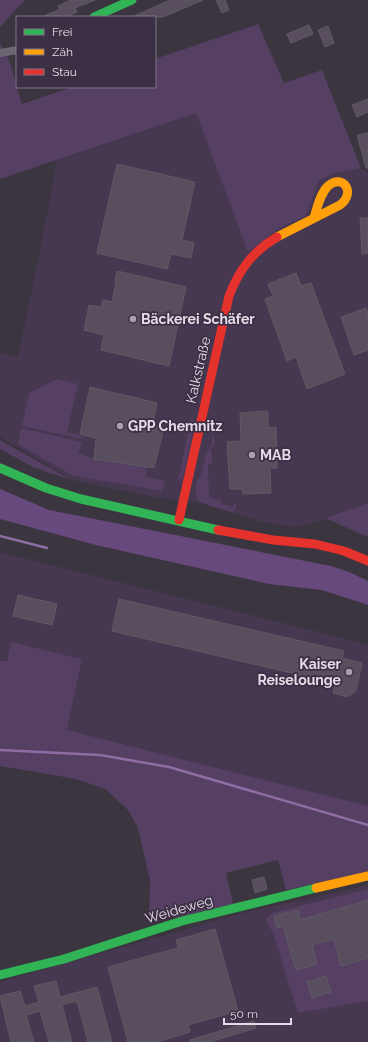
<svg xmlns="http://www.w3.org/2000/svg" width="368" height="1042" font-family="Raleway,sans-serif">
	<style>
		.built { fill: #463850 }
		.green { fill: #553f63 }
		.forest { fill: #68497d }
		.lines { fill: none; stroke-linecap: round; stroke-linejoin: round }
		.stream { stroke: #8e6ca4; stroke-width: 2.5 }
		.building { fill: #584e5e; stroke: #5f5a63 }
		.street { stroke: #6b656f; stroke-width: 8 }
		.fast { stroke: #30b455; stroke-width: 9 }
		.slow { stroke: #ff9f0a; stroke-width: 9 }
		.jam { stroke: #e5322d; stroke-width: 9 }
		.poi-dot { fill: #a9a2ae; stroke: #3c3045; stroke-width: 1.5 }
		.labels { text-anchor: middle; stroke-width: 3.5; stroke-linejoin: round; paint-order: stroke }
		.poi-label { font-size: 14px; font-weight: bold; fill: #e4dce9; stroke: #3c3045; text-anchor: start }
		.street-label { font-size: 14px; fill: #e4dce9; stroke: #3c3045 }
	</style>
	<rect width="100%" height="100%" fill="#3b3540"/>
	<g class="built">
		<path d="M196,113L248,252L278,229L306,216L319,181L331,174L361,168L368,173V503L326,518V519L296,527L266,523L202,503L153,497L72,480L0,437V353L18,357L40,251L57,160Z"/>
		<path d="M0,552L347,639L368,646V806L67,730L82,659L11,642L7,662L0,661Z"/>
		<path d="M368,885V1042H0V982L247,912Z"/>
	</g>
	<g class="green">
		<path d="M0,0H25L0,27Z"/>
		<path d="M258,24L284,83L322,70L361,168L331,174L319,181L306,216L278,229L248,252L196,113L0,179V43L9,60L22,104L73,87H155V59Z"/>
		<path d="M57,379L78,384L67,432L84,436L83,439L22,426L29,393Z"/>
		<path d="M191,419L195,421L183,478L178,481Z"/>
		<path d="M21,428L82,442L78,453L94,459L147,467L146,477L165,481L162,491L73,476L18,444Z"/>
		<path d="M213,434L215,443L211,450L212,464H208L209,497L221,500V504L233,507L234,504H237L235,510L232,512C224,510 201,505 197,498C195,492 197,485 197,479L200,478L207,450H210Z"/>
		<path d="M0,440L71,480L35,468L0,449Z"/>
		<path d="M368,503V537L325,518Z"/>
		<path d="M11,642L82,659L67,730L368,806V872L286,890L278,860L226,873L233,904L178,917L149,915L150,881L138,828L128,810L105,789L76,779L0,766V661H7Z"/>
		<path d="M368,889V1001L298,1013L274,936L266,919L272,913Z"/>
	</g>
	<path class="forest" d="M0,489L49,510L331,566L349,572L368,581V605L322,590L269,584L96,545L0,519Z"/>
	<g class="lines">
		<g class="stream">
			<path d="M0,536L47,548"/>
			<path d="M0,750L100,755L169,767L368,825"/>
		</g>
	</g>
	<g class="building">
		<path d="M71,0H95L75,8L77,12L66,17H42L60,9L58,6Z"/>
		<path d="M170,0H203L163,17H132Z"/>
		<path d="M216,0H225L229,10L222,13Z"/>
		<path d="M309,25L313,34L291,43L287,34Z"/>
		<path d="M328,26L334,43L325,47L318,30Z"/>
		<path d="M368,99V112L357,117L352,105Z"/>
		<path d="M368,133V168H366L357,135Z"/>
		<path d="M117,164L195,182L182,240L194,243L191,258L171,254L167,269L97,253Z"/>
		<path d="M360,218H368V253L362,254Z"/>
		<path d="M117,271L186,287L169,366L101,350L104,335L84,330L89,305L101,307L103,300L112,302L116,282L115,281Z"/>
		<path d="M296,273L301,286L311,283L345,374L307,389L296,357L287,361L265,299L273,296L268,284Z"/>
		<path d="M366,308L368,314V350L354,355L341,317Z"/>
		<path d="M90,387L157,403L153,425L164,428L154,468L94,459L96,438L80,434Z"/>
		<path d="M268,411V428L276,427L277,468H270L271,493L243,494L242,489H230L227,442L241,441L240,413Z"/>
		<path d="M18,595L57,604L52,625L13,616Z"/>
		<path d="M119,599L344,651L342,658L362,663L356,691L347,697L333,693L335,685L329,684L330,682L112,631Z"/>
		<path d="M264,877L267,889L255,893L252,880Z"/>
		<path d="M368,900V958L341,966L334,939L312,945L317,964L296,970L283,926L277,928L274,916L298,910L300,920Z"/>
		<path d="M215,929L238,1011L188,1025L190,1032L157,1042H128L108,967L178,948L176,940Z"/>
		<path d="M326,976L331,992L312,998L307,982Z"/>
		<path d="M56,981L60,997L97,987L112,1042H88L77,1001L62,1005L72,1042H49L40,1011L26,1015L34,1042H11L0,996L20,991L25,1006L39,1002L34,986Z"/>
		<path d="M254,1021L256,1028L210,1042H190V1040Z"/>
	</g>
	<g class="lines">
		<path class="street" d="M0,53L17,50"/>
		<g class="fast">
			<path d="M94,17L132,0"/>
			<path d="M0,468L46,488L81,499L218,530"/>
			<path d="M0,975L64,959L182,921L316,888"/>
		</g>
		<g class="slow">
			<path d="M277,237L340,205C357,192 342,173 328,186C320,194 317,208 314,218"/>
			<path d="M316,888L368,876"/>
		</g>
		<g class="jam">
			<path d="M179,520L229,296C239,270 253,251 277,237"/>
			<path d="M218,530L273,540L315,544L344,551L368,561"/>
		</g>
	</g>
	<g class="poi-dot">
		<circle cx="133" cy="319" r="4"/>
		<circle cx="120" cy="426" r="4"/>
		<circle cx="252" cy="455" r="4"/>
		<circle cx="349" cy="672" r="4"/>
	</g>
	<g class="labels">
		<g class="poi-label">
			<text x="141" y="324">Bäckerei Schäfer</text>
			<text x="128" y="431">GPP Chemnitz</text>
			<text x="260" y="460">MAB</text>
			<text x="341" y="669" text-anchor="end">Kaiser<tspan x="341" dy="16">Reiselounge</tspan></text>
		</g>
		<g class="street-label">
			<text transform="translate(198 370) rotate(-77)" y="5">Kalkstraße</text>
			<text transform="translate(179 909) rotate(-16)" y="5">Weideweg</text>
		</g>
	</g>
	<rect x="16" y="16" width="140" height="72" fill="#3c3045" stroke="#7f7587"/>
	<rect x="24" y="29" width="20" height="6" fill="#30b455" stroke="#7f7587"/>
	<text x="52" y="36" font-size="12" fill="#e4dce9">Frei</text>
	<rect x="24" y="49" width="20" height="6" fill="#ff9f0a" stroke="#7f7587"/>
	<text x="52" y="56" font-size="12" fill="#e4dce9">Zäh</text>
	<rect x="24" y="69" width="20" height="6" fill="#e5322d" stroke="#7f7587"/>
	<text x="52" y="76" font-size="12" fill="#e4dce9">Stau</text>
	<path d="M224 1018v6h67v-6" fill="none" stroke="#e4dce9" stroke-width="2"/>
	<text x="230" y="1018" font-size="12" fill="#e4dce9" stroke="#3c3045" stroke-width="3" paint-order="stroke">50 m</text>
</svg>
